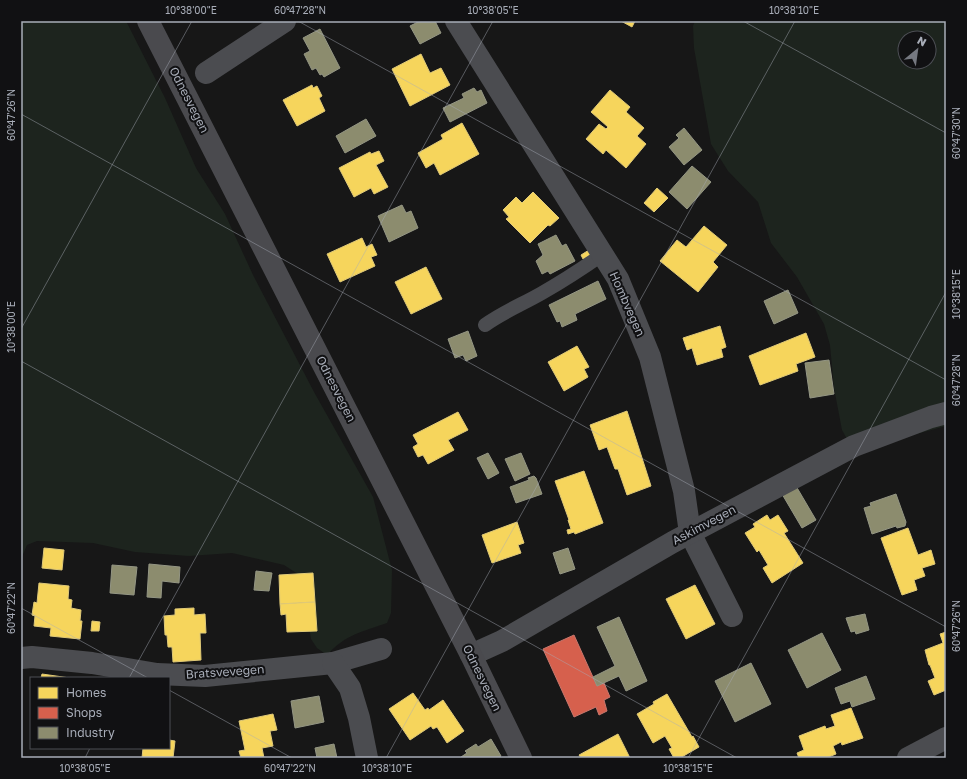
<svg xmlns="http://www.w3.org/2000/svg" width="967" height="779" font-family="'Golos Text',sans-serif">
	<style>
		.green { fill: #1d241e; fill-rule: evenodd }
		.homes { fill: #f6d55c; stroke: #dfc978 }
		.shops { fill: #d6604d; stroke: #c8776d }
		.industry { fill: #8c8c6e; stroke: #949684 }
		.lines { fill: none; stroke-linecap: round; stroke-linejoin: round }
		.service { stroke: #4b4c50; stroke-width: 14 }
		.minor { stroke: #4b4c50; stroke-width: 22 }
		.secondary { stroke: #4a4a4e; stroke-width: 22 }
		.ticks { fill: none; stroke: #a8adb8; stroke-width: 1; stroke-opacity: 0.45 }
		.labels { text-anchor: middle; stroke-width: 4; stroke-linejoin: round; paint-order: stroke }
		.street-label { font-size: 12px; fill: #a8adb8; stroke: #111113 }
		.neatline { fill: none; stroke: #a8adb8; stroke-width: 1.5 }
		.ticks-label { font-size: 10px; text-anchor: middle; fill: #a8adb8 }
	</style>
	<rect width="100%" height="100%" fill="#171717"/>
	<g class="green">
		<path d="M21,21H126L165,98L196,168L225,214L253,275L314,392L373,497L392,570L391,613L387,623C362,632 346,634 327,655L317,648L311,639L301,576L284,565L232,553L189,556L135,552L93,543L37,541L27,545L21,559Z"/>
		<path d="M695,21H946V426L887,442L847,439L842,430L834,388L830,345L824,324L797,277L771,243L758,202L728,171L711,144L694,48L693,26ZM905,38H929V62H905Z"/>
	</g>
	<g class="homes">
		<path d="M621,21H635L632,27Z"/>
		<path d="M421,54L430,73L441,68L450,85L410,106L392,69Z"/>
		<path d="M312,85L313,88L317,86L322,96L319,98L325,111L297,126L283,100Z"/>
		<path d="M610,90L630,107L626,112L644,128L637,136L646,144L626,168L606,150L603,154L586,139L599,124L606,129L608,127L591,112Z"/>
		<path d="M462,123L479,154L440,175L434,163L426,168L418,153L443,139L441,135Z"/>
		<path d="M379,151L384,161L376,165L388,187L374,194L371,188L354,197L339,168L370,152L371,154Z"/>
		<path d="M657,188L668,198L654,212L644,203Z"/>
		<path d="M533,192L559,218L550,226L548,225L530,243L506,219L509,217L503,210L516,197L522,203Z"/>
		<path d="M704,226L727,245L713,262L718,267L698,292L660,261L677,240L686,247Z"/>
		<path d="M362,238L366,247L372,244L377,255L371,257L375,266L340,282L327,254Z"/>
		<path d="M589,250L591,255L583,259L581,255Z"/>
		<path d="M426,267L442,299L411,314L395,282Z"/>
		<path d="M720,326L726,347L721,349L723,357L697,365L692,348L687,350L683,338Z"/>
		<path d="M806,333L815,357L796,364L798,371L760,385L749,356Z"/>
		<path d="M577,346L589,367L584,369L588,377L564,391L548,362Z"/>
		<path d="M627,411L651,486L627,495L618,469H615L607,447L599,450L590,425Z"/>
		<path d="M458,412L468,430L448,440L454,450L428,464L423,455L418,457L413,447L418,444L413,435Z"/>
		<path d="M584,471L603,523L575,534L574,532L568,534L567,530L571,529L568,520H569L555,481Z"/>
		<path d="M767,515L770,520L778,515L788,531L784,533L803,563L772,583L763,568L768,565L759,550L757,552L745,533L755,527L753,524Z"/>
		<path d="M517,522L524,543L518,545L521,553L492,563L482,535Z"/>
		<path d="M908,528L918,555L931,550L935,564L922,568L925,576L914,580L917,590L902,595L881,538Z"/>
		<path d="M44,548L64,550L62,570L42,568Z"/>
		<path d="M313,573L315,602L280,604L279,575Z"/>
		<path d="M39,583L69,586L68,599L72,600L71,608L81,610L80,621H82L80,639L50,636L51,628L34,626L35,616L32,615L34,602L37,603Z"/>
		<path d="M695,585L715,624L686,639L666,599Z"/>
		<path d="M315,602L317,631L287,632L286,614L281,615L280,604Z"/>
		<path d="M194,608V615L205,614L206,633H200L201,660L173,662L172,647H168L167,635H165L164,616L175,615V609Z"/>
		<path d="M92,621L100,622L99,631H91Z"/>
		<path d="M946,632V690L934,695L928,681L935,678L930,665H929L925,650L943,643L940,634Z"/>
		<path d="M42,674L70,678H41Z"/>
		<path d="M413,693L425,710L428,708L429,710L443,700L464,731L447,743L437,727L433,729L431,726L410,740L389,709Z"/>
		<path d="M667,694L692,737L693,736L699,747L680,758H674L669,749L672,748L665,736L653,743L637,714L654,704L653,702Z"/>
		<path d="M851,708L863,738L842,745L841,742L833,746L836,754L826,758H799L797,753L804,750L799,736L825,726L826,729L835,726L831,715Z"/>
		<path d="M273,714L277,730L270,731L273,746L262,748L264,758H241L239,751L245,750L239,721Z"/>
		<path d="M618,734L630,758H581L579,755Z"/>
		<path d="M169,740L175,741L173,758H142L143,748H169Z"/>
	</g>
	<path class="shops" d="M574,635L597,686L604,683L610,697L604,700L607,711L599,715L596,707L574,717L543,649Z"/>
	<g class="industry">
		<path d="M420,21H435L441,33L420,44L410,26Z"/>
		<path d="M320,29L340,68L324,77L322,74L320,75L316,68L312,70L304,54L310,51L303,38Z"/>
		<path d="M474,88L477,92L481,90L487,103L450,122L443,108L464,98L462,94Z"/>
		<path d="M366,119L376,136L345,153L336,136Z"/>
		<path d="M684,128L702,150L684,165L669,147L679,138L676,135Z"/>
		<path d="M692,166L711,182L687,209L669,192Z"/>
		<path d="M402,205L406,213L411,211L418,228L389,242L378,216Z"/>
		<path d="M556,235L562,246L566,244L575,261L550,274L548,271L542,274L536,261L543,255L538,244Z"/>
		<path d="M598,281L606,299L575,314L577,320L562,327L560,321L557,322L549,305Z"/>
		<path d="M788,290L798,313L774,324L764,301Z"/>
		<path d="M468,331L477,356L466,361L463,355L455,358L448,339Z"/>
		<path d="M829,360L834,394L810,398L805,363Z"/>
		<path d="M488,453L499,473L488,479L477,458Z"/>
		<path d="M521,453L530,474L515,481L505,459Z"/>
		<path d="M534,476L536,478L542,494L516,503L510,487L529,480L528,478Z"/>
		<path d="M796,486L816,520L802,528L782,494Z"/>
		<path d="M896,494L906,522L905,526L897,528L896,526L872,534L864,508L871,506L870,503Z"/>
		<path d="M568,548L575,569L560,574L553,553Z"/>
		<path d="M149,564L180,567L179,583L162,581L161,598L147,597Z"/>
		<path d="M112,565L137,567L134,595L110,593Z"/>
		<path d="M256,571L272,573L269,591L254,590Z"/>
		<path d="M865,614L869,630L856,634L855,631L851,632L846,618Z"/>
		<path d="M619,617L647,681L626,691L619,676L597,686L593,677L615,666L597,627Z"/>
		<path d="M822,633L841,670L807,688L788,650Z"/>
		<path d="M751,663L771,704L735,722L715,681Z"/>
		<path d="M866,676L875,699L852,707L850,701L841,704L835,688Z"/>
		<path d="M319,696L324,722L295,728L291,701Z"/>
		<path d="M491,739L501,756L498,758H462L461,757L467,753L465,751L476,744L478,747Z"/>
		<path d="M334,744L337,758H317L315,748Z"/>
	</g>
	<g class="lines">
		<path class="service" d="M485,325C503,312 523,304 542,293C563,281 583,268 603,254"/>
		<g class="minor">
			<path d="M456,21L618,279L650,357L684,491L690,533L732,616"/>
			<path d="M206,73L285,21"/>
			<path d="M471,655L502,641L673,542L854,446L931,417L946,413"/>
			<path d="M21,658L32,657L92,663L157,674L205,676L333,663L381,649"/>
			<path d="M333,663L350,688L359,718L367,758"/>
			<path d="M908,758L946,738"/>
		</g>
		<path class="secondary" d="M148,21L471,655L521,758"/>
	</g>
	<path class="ticks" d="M298,21L946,380M743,21L946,133M21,114L946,627M21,329L192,21M21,361L737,758M21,608L148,678M129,678L493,21M169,690L292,758M85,758L90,748M386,758L795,21M688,758L946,292"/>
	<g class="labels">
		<g class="street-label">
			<text transform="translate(189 100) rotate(63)" y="4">Odnesvegen</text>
			<text transform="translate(627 304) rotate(66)" y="4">Hombvegen</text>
			<text transform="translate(336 389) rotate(63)" y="4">Odnesvegen</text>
			<text transform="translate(704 525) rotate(-28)" y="4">Askimvegen</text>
			<text transform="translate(225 672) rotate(-4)" y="4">Bratsvevegen</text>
			<text transform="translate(482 678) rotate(64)" y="4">Odnesvegen</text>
		</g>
	</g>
	<rect width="967" height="779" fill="none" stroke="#111113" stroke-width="44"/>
	<rect x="30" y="677" width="140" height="72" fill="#111113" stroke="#4d4f55"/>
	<rect x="38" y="687" width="20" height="12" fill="#f6d55c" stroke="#4d4f55"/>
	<text x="66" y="697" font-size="12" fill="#a8adb8">Homes</text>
	<rect x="38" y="707" width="20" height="12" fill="#d6604d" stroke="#4d4f55"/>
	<text x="66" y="717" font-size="12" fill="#a8adb8">Shops</text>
	<rect x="38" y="727" width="20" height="12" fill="#8c8c6e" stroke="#4d4f55"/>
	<text x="66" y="737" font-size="12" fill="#a8adb8">Industry</text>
	<g transform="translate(917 50) rotate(29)"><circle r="19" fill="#111113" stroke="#4d4f55"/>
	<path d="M0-3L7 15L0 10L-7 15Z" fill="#757880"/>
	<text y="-6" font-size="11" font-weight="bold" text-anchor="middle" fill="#a8adb8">N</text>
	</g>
	<rect x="22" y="22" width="923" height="735" class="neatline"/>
	<g class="ticks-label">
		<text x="191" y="14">10°38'00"E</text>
		<text x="300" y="14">60°47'28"N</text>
		<text x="493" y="14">10°38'05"E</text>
		<text x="794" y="14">10°38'10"E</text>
		<text transform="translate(11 115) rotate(-90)" y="4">60°47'26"N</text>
		<text transform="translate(956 133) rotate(-90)" y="4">60°47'30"N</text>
		<text transform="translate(956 294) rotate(-90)" y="4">10°38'15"E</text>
		<text transform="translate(11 327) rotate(-90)" y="4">10°38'00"E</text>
		<text transform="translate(956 380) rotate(-90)" y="4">60°47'28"N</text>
		<text transform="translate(11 608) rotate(-90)" y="4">60°47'22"N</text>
		<text transform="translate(956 626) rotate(-90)" y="4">60°47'26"N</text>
		<text x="85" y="772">10°38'05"E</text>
		<text x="290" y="772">60°47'22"N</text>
		<text x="387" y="772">10°38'10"E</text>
		<text x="688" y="772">10°38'15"E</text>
	</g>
</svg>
